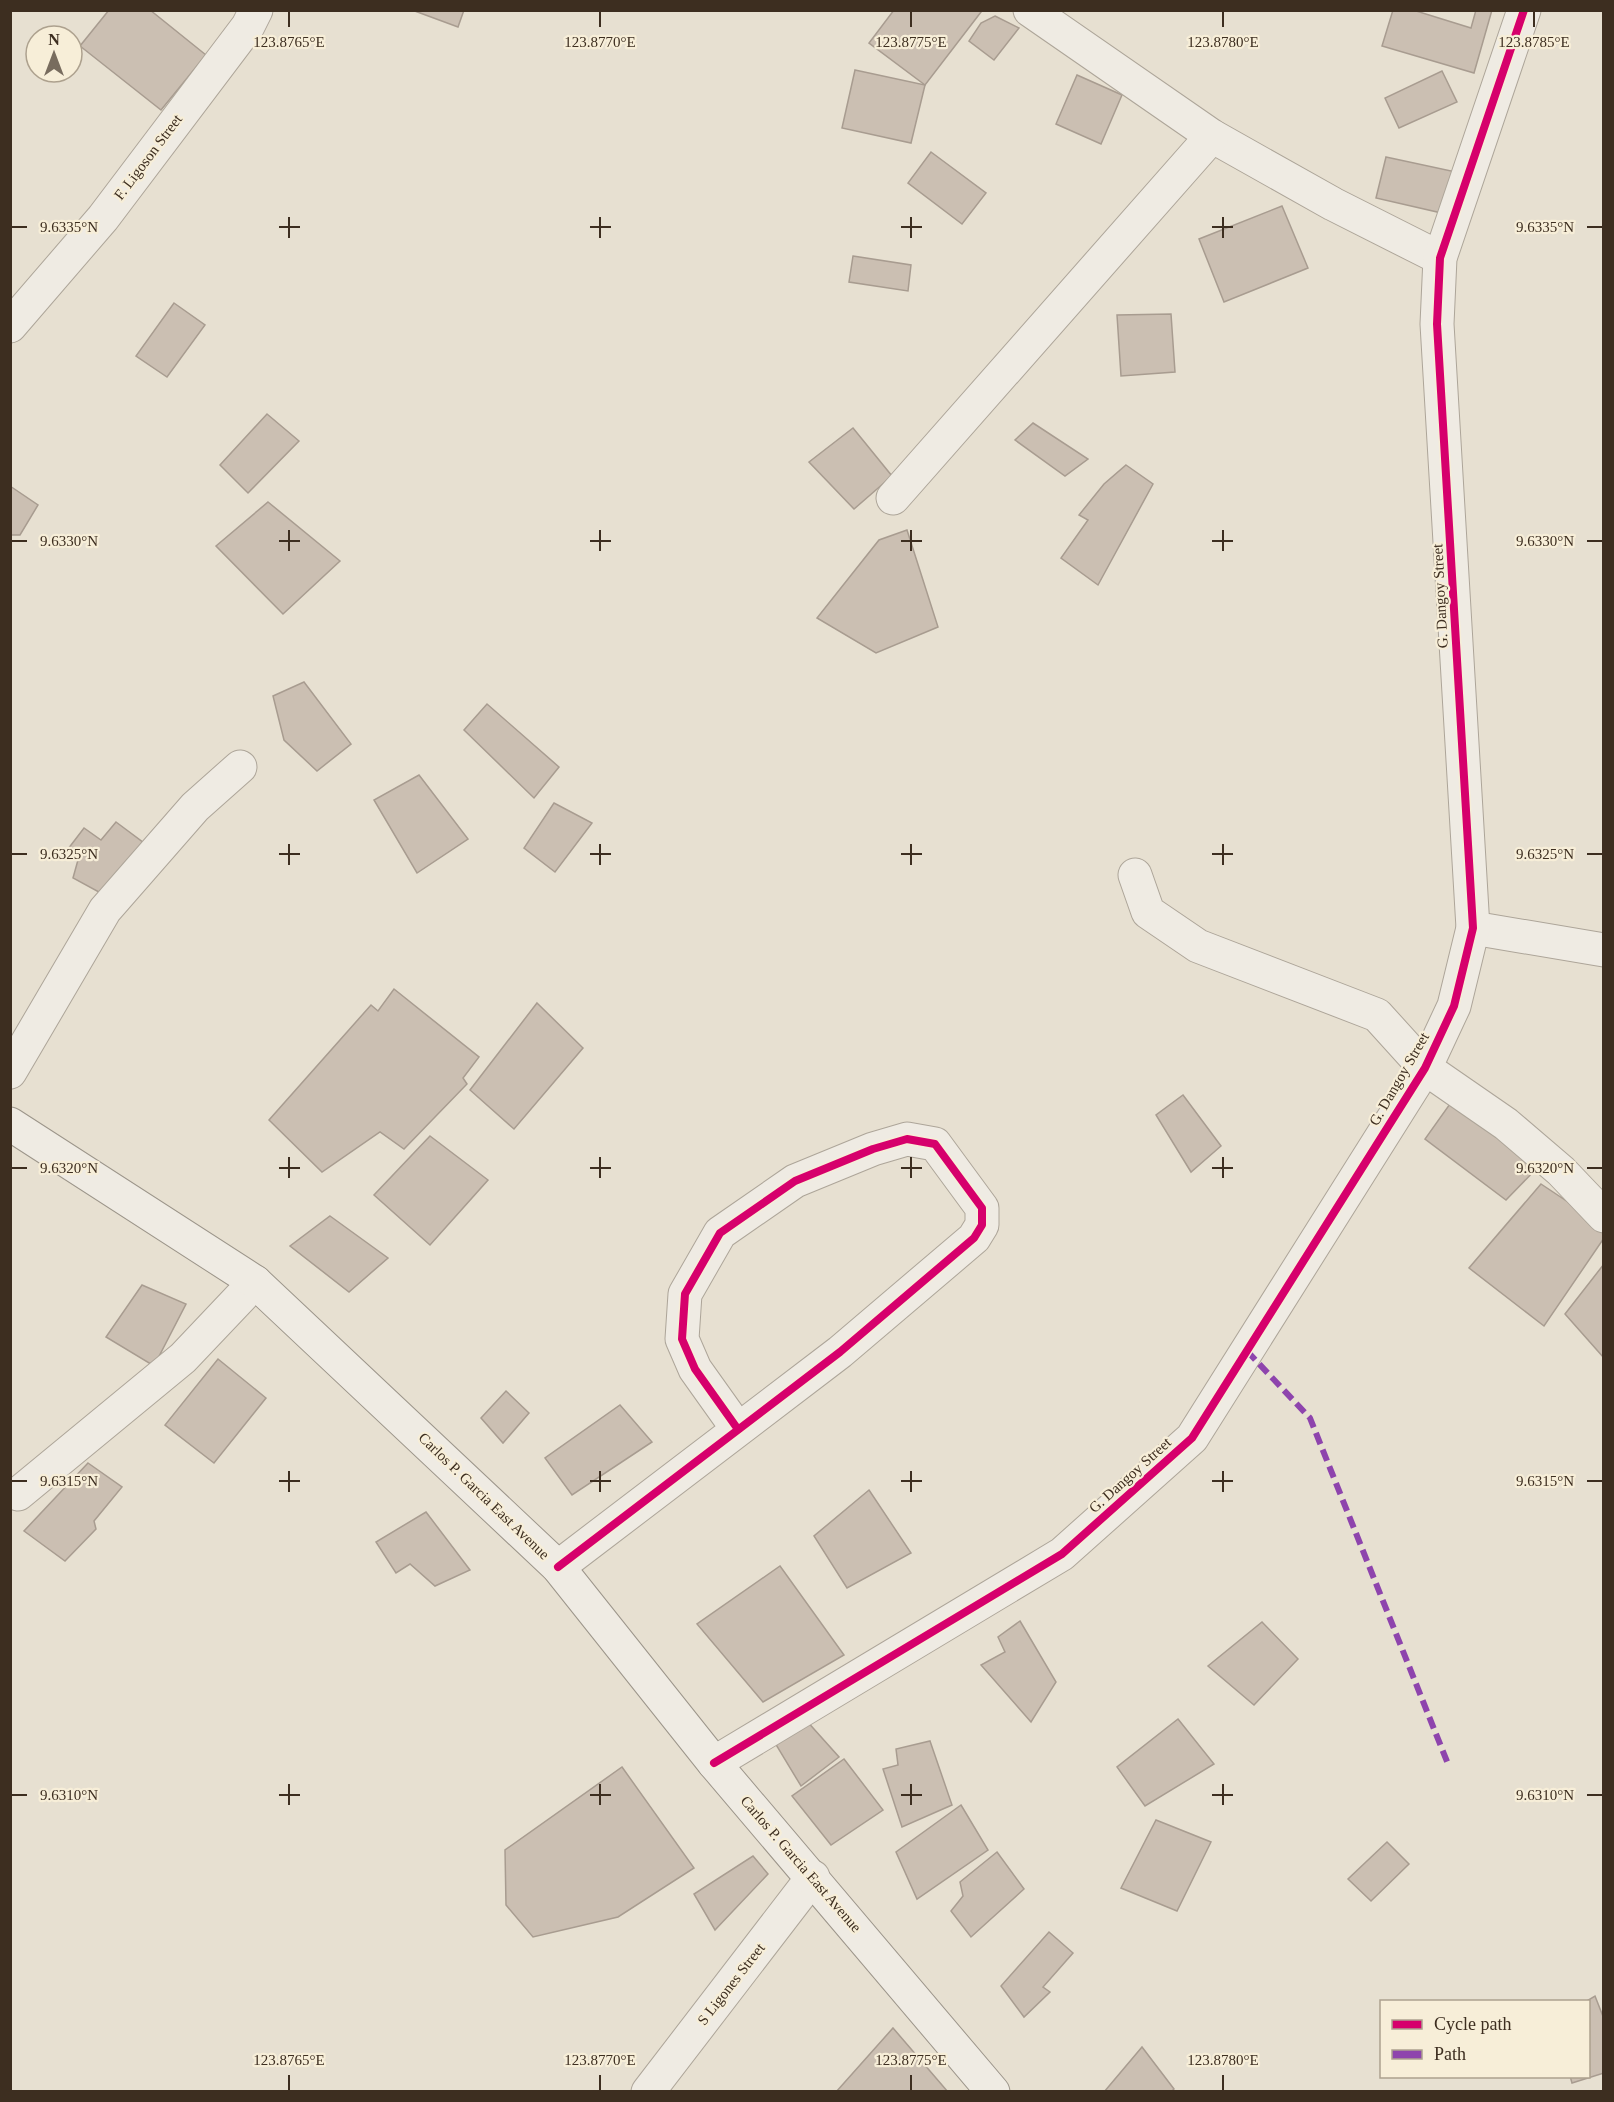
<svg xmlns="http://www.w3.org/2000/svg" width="1614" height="2102" font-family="Georgia,serif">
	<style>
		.building { fill: #cbbfb2; stroke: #a89c90; stroke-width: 1.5 }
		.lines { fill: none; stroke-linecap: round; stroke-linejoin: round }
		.minor-casing { stroke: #ada599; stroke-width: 35 }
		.tertiary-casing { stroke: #ada599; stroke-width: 35 }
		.secondary-casing { stroke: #9c958a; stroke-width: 35 }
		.minor { stroke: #efebe3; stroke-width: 33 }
		.tertiary { stroke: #efebe3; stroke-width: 33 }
		.secondary { stroke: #efebe3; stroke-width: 33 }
		.quiet { stroke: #8e44ad; stroke-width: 6; stroke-dasharray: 12 6; stroke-linecap: butt }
		.cycleway-casing { stroke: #f7eed8; stroke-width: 11 }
		.cycleway { stroke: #d6006c; stroke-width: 8 }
		.ticks { fill: none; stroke: #3d2e20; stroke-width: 2 }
		.labels { text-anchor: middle; stroke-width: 4.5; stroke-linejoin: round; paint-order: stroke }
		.street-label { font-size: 15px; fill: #3d2e20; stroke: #f7eed8 }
		.ticks-label { font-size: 15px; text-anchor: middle; fill: #3d2e20; stroke: #f7eed8; stroke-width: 4.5; stroke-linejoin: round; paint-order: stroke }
	</style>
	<rect width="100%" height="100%" fill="#e7e0d1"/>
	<g class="building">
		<path d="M109,10H150L206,55L161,110L80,46Z"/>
		<path d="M412,10H464L458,27Z"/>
		<path d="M894,10H979L981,12L925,85L869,43Z"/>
		<path d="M1393,10H1413L1471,28L1476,10H1492L1474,73L1382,46Z"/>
		<path d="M995,16L1019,28L994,60L969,41L981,23Z"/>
		<path d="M855,70L925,85L911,143L842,128Z"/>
		<path d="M1442,71L1457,102L1399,128L1385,98Z"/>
		<path d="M1077,75L1122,95L1101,144L1056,124Z"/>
		<path d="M931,152L986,193L962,224L908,183Z"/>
		<path d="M1386,157L1456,172L1446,214L1376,198Z"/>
		<path d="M1282,206L1308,268L1224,302L1199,239Z"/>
		<path d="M853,256L911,265L908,291L849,282Z"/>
		<path d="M174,303L205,325L167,377L136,356Z"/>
		<path d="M1171,314L1175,372L1121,376L1117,315Z"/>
		<path d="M267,414L299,441L248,493L220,465Z"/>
		<path d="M1033,423L1088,459L1065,476L1015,440Z"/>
		<path d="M853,428L892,476L854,509L809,462Z"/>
		<path d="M1126,465L1153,484L1098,585L1061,558L1088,520L1079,515L1104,484Z"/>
		<path d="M10,486L38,505L20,535H10Z"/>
		<path d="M268,502L340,561L283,614L216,546Z"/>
		<path d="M907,530L938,627L876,653L817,618L879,540Z"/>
		<path d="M304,682L351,744L317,771L284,740L273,696Z"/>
		<path d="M487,704L559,767L534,798L464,730Z"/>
		<path d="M419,775L468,839L417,873L374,800Z"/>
		<path d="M554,803L592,823L555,872L524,848Z"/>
		<path d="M116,822L148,846L108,897L73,878L78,860L68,849L84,828L101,840Z"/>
		<path d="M394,989L479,1057L463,1078L467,1084L404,1149L380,1132L322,1172L269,1120L371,1005L378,1011Z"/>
		<path d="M537,1003L583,1048L514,1129L470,1090Z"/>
		<path d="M1457,1094L1541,1164L1506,1200L1425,1139Z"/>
		<path d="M1183,1095L1221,1146L1191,1172L1156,1115Z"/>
		<path d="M430,1136L488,1180L430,1245L374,1195Z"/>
		<path d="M1541,1184L1604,1226V1238L1544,1326L1469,1268Z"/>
		<path d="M330,1216L388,1258L349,1292L290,1246Z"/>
		<path d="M1604,1264V1358L1565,1314Z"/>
		<path d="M142,1285L186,1304L154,1366L106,1337Z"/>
		<path d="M218,1359L266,1398L214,1463L165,1425Z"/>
		<path d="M506,1391L529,1413L503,1443L481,1418Z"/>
		<path d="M620,1405L652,1442L572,1495L545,1458Z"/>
		<path d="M88,1463L122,1487L94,1521L96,1529L65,1561L24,1531Z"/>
		<path d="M869,1490L911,1553L847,1588L814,1536Z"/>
		<path d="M426,1512L470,1570L435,1586L410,1564L396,1573L376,1542Z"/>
		<path d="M780,1566L844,1655L763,1702L697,1624Z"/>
		<path d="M1020,1621L1056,1682L1031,1722L981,1665L1005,1652L998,1637Z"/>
		<path d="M1262,1622L1298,1659L1254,1705L1208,1666Z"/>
		<path d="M805,1719L839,1757L801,1786L775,1743Z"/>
		<path d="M1178,1719L1214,1764L1145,1806L1117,1767Z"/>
		<path d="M930,1741L952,1805L902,1827L883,1769L898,1765L896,1749Z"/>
		<path d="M844,1759L883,1810L831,1845L792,1796Z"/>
		<path d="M622,1767L694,1868L618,1917L533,1937L506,1905L505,1850Z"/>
		<path d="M961,1805L988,1850L917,1899L896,1852Z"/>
		<path d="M1156,1820L1211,1842L1177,1911L1121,1888Z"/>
		<path d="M1387,1842L1409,1864L1371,1901L1348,1879Z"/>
		<path d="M997,1852L1024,1889L971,1937L951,1911L963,1896L960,1882Z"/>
		<path d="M753,1856L768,1874L715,1930L694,1894Z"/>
		<path d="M1049,1932L1073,1953L1043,1987L1050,1992L1024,2017L1001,1986Z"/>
		<path d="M1595,1996L1604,2019V2073L1572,2083L1570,2076H1588V2002H1585Z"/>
		<path d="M893,2028L948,2092H836Z"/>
		<path d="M1142,2047L1174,2089L1171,2092H1104Z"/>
	</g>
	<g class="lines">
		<g class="minor-casing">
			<g id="minor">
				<path d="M1030,10L1212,136L1333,204L1440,258"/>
				<path d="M893,498L1212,136"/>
				<path d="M1135,875L1148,912L1198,946L1377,1015L1425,1068L1506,1124L1561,1171L1604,1216"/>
				<path d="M1473,928L1604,950"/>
				<path d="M10,1072L105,910L195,807L240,767"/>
				<path d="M18,1494L183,1358L255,1282"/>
				<path d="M558,1567L840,1352L974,1238L982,1225V1208L935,1144L907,1139L873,1149L795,1181L720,1233L685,1294L682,1339L695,1369L737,1428"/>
				<path d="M714,1763L1062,1554L1192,1438L1425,1068L1454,1006L1473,928L1437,324L1440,258L1524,10"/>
				<path d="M648,2092L813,1877"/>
			</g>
		</g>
		<g class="tertiary-casing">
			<path id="tertiary" d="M10,326L103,218L248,26L256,10"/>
		</g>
		<g class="secondary-casing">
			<path id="secondary" d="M10,1124L255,1282L558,1567L714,1763L993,2092"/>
		</g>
		<use href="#minor" class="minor"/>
		<use href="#tertiary" class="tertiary"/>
		<use href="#secondary" class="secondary"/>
		<path class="quiet" d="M1247,1351L1310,1418L1448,1764"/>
		<g class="cycleway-casing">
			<g id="cycleway">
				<path d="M558,1567L840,1352L974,1238L982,1225V1208L935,1144L907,1139L873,1149L795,1181L720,1233L685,1294L682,1339L695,1369L737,1428"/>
				<path d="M714,1763L1062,1554L1192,1438L1425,1068L1454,1006L1473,928L1437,324L1440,258L1524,10"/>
			</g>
		</g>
		<use href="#cycleway" class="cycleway"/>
	</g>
	<path class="ticks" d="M289,12V27M600,12V27M911,12V27M1223,12V27M1534,12V27M289,217V238M600,217V238M911,217V238M1223,217V238M12,227H27M279,227H300M590,227H611M901,227H922M1212,227H1233M1587,227H1602M289,530V551M600,530V551M911,530V551M1223,530V551M12,541H27M279,541H300M590,541H611M901,541H922M1212,541H1233M1587,541H1602M289,844V865M600,844V865M911,844V865M1223,844V865M12,854H27M279,854H300M590,854H611M901,854H922M1212,854H1233M1587,854H1602M289,1157V1178M600,1157V1178M911,1157V1178M1223,1157V1178M12,1168H27M279,1168H300M590,1168H611M901,1168H922M1212,1168H1233M1587,1168H1602M289,1471V1492M600,1471V1492M911,1471V1492M1223,1471V1492M12,1481H27M279,1481H300M590,1481H611M901,1481H922M1212,1481H1233M1587,1481H1602M289,1784V1805M600,1784V1805M911,1784V1805M1223,1784V1805M12,1795H27M279,1795H300M590,1795H611M901,1795H922M1212,1795H1233M1587,1795H1602M289,2075V2090M600,2075V2090M911,2075V2090M1223,2075V2090"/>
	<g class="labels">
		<g class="street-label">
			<text transform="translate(148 157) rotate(-53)" y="5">F. Ligoson Street</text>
			<text transform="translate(1440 596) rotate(-93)" y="5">G. Dangoy Street</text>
			<text transform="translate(1399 1079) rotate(-60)" y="5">G. Dangoy Street</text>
			<text transform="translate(1130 1475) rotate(-42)" y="5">G. Dangoy Street</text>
			<text transform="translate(484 1496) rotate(44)" y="5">Carlos P. Garcia East Avenue</text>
			<text transform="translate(801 1864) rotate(49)" y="5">Carlos P. Garcia East Avenue</text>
			<text transform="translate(731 1984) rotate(-52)" y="5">S Ligones Street</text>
		</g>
	</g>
	<g class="ticks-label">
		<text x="289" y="47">123.8765°E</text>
		<text x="600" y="47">123.8770°E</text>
		<text x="911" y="47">123.8775°E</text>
		<text x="1223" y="47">123.8780°E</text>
		<text x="1534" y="47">123.8785°E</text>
		<text x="69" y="232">9.6335°N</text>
		<text x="1545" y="232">9.6335°N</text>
		<text x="69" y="546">9.6330°N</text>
		<text x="1545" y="546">9.6330°N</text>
		<text x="69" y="859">9.6325°N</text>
		<text x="1545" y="859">9.6325°N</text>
		<text x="69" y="1173">9.6320°N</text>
		<text x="1545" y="1173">9.6320°N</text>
		<text x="69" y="1486">9.6315°N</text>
		<text x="1545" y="1486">9.6315°N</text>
		<text x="69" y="1800">9.6310°N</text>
		<text x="1545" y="1800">9.6310°N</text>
		<text x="289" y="2065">123.8765°E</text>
		<text x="600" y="2065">123.8770°E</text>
		<text x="911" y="2065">123.8775°E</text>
		<text x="1223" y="2065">123.8780°E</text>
	</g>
	<rect width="1614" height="2102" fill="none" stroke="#3d2e20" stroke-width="24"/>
	<rect x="1380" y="2000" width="210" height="78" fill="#f7eed8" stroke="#ada18e" stroke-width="1.5"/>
	<rect x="1392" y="2020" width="30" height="9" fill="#d6006c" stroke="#ada18e" stroke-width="1.5"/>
	<text x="1434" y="2030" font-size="18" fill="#3d2e20">Cycle path</text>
	<rect x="1392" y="2050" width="30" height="9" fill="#8e44ad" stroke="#ada18e" stroke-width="1.5"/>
	<text x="1434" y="2060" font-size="18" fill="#3d2e20">Path</text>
	<g transform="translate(54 54)"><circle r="28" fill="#f7eed8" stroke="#ada18e" stroke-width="1.5"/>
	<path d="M0-4.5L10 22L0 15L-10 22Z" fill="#786c5e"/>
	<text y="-9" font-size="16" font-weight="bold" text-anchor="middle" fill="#3d2e20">N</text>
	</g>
</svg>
